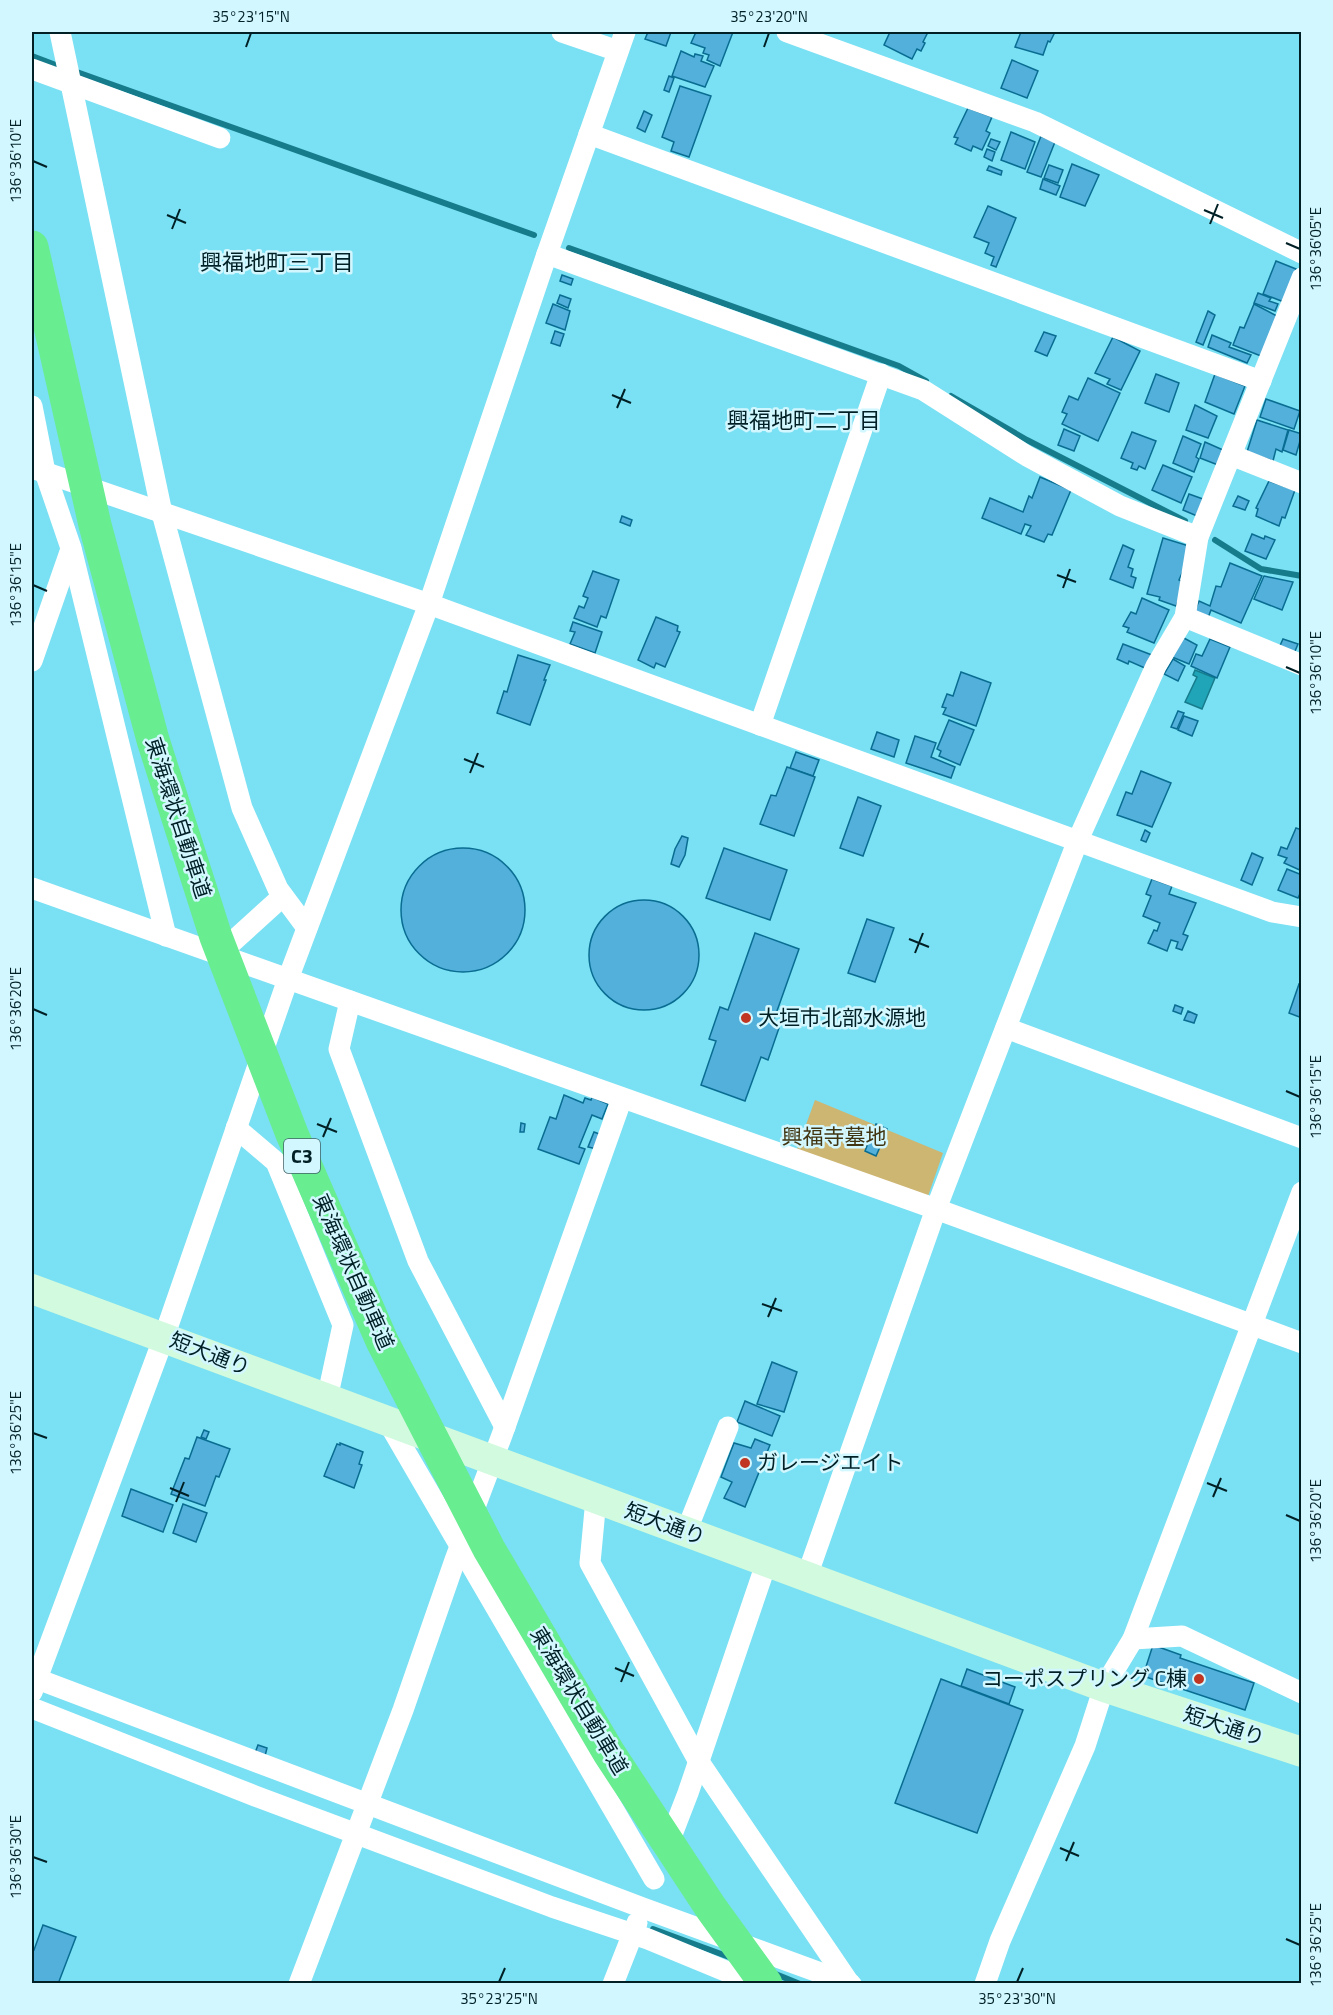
<svg xmlns="http://www.w3.org/2000/svg" width="1333" height="2015" font-family="'Titillium Web','Noto Sans JP',sans-serif">
	<style>
		.green { fill: #cdb572 }
		.water { fill: #20a4b8; stroke: #167c8c; stroke-width: 1.5 }
		.lines { fill: none; stroke-linecap: round; stroke-linejoin: round }
		.stream { stroke: #167c8c; stroke-width: 6 }
		.building { fill: #52b0db; stroke: #096d92; stroke-width: 1.5 }
		.street { stroke: #fff; stroke-width: 21 }
		.secondary { stroke: #d2fade; stroke-width: 30 }
		.highway { stroke: #68ed90; stroke-width: 33 }
		.ticks { fill: none; stroke: #002026; stroke-width: 2 }
		.poi-dot { fill: #c13523; stroke: #d2f7ff; stroke-width: 2 }
		.labels { text-anchor: middle; stroke-width: 5; stroke-linejoin: round; paint-order: stroke }
		.shield { fill: #d2f7ff; stroke: #3f6067; stroke-width: 1.5 }
		.shield-label { font-size: 20px; font-weight: bold; fill: #002026 }
		.street-label { font-size: 21px; fill: #002026; stroke: #d2f7ff }
		.poi-label { font-size: 21px; fill: #002026; stroke: #d2f7ff; text-anchor: start }
		.park-label { font-size: 21px; fill: #413511; stroke: #d2f7ff }
		.neighbourhood-label { font-size: 22px; fill: #002026; stroke: #d2f7ff }
		.neatline { fill: none; stroke: #002026; stroke-width: 2 }
		.ticks-label { font-size: 15px; text-anchor: middle; fill: #002026 }
	</style>
	<rect width="100%" height="100%" fill="#7ae0f3"/>
	<path class="green" d="M815,1100L943,1153L927,1199L796,1152Z"/>
	<path class="water" d="M1195,670L1215,678L1202,709L1185,702L1197,677L1193,675Z"/>
	<g class="lines">
		<g class="stream">
			<path d="M32,56L61,67"/>
			<path d="M74,71L534,235"/>
			<path d="M569,248L899,366L926,381"/>
			<path d="M951,396L1027,440L1185,521"/>
			<path d="M1215,540L1261,569L1302,576"/>
			<path d="M653,1929L732,1958"/>
			<path d="M773,1973L800,1984"/>
		</g>
	</g>
	<g class="building">
		<path d="M648,32H671L666,46L645,39Z"/>
		<path d="M696,32H733L720,66L707,60L709,55L703,53L705,48L691,43Z"/>
		<path d="M890,32L892,33L893,32H928L923,42L925,43L921,51L917,49L912,59L884,45Z"/>
		<path d="M1021,32H1055L1050,42L1048,41L1043,55L1015,47Z"/>
		<path d="M681,51L694,57L695,54L703,56L701,61L714,66L705,87L672,76Z"/>
		<path d="M1012,60L1038,71L1027,98L1001,88Z"/>
		<path d="M669,76L674,78L669,92L664,90Z"/>
		<path d="M680,86L711,96L689,157L671,151L674,142L662,137Z"/>
		<path d="M968,108L992,117L986,131L990,133L982,150L973,146L971,151L955,144L958,138L954,137Z"/>
		<path d="M644,111L652,115L645,132L637,128Z"/>
		<path d="M1011,132L1035,142L1025,169L1001,160Z"/>
		<path d="M1041,136L1055,142L1041,177L1027,172Z"/>
		<path d="M991,139L1000,142L996,150L988,146Z"/>
		<path d="M987,149L995,152L992,161L984,157Z"/>
		<path d="M1072,164L1099,175L1085,206L1060,197Z"/>
		<path d="M1049,165L1063,170L1058,183L1044,178Z"/>
		<path d="M989,166L1002,171L1001,175L987,170Z"/>
		<path d="M1043,179L1060,186L1056,195L1040,189Z"/>
		<path d="M988,206L1016,218L996,267L991,265L994,257L985,253L989,243L974,237Z"/>
		<path d="M1276,261L1296,269L1284,302L1263,294Z"/>
		<path d="M562,275L573,279L571,285L560,281Z"/>
		<path d="M1258,293L1271,298L1269,301L1278,304L1275,311L1254,303Z"/>
		<path d="M560,295L571,299L568,308L557,303Z"/>
		<path d="M553,304L570,311L565,330L546,323Z"/>
		<path d="M1254,304L1277,316L1261,356L1233,345L1240,327L1244,328Z"/>
		<path d="M1208,311L1215,315L1203,345L1196,342Z"/>
		<path d="M555,331L564,334L560,346L551,343Z"/>
		<path d="M1044,332L1056,336L1047,356L1035,351Z"/>
		<path d="M1212,335L1231,343L1229,347L1251,355L1247,363L1208,347Z"/>
		<path d="M1113,337L1140,351L1121,390L1107,384L1110,379L1095,373Z"/>
		<path d="M1156,374L1179,383L1169,412L1145,403Z"/>
		<path d="M1215,374L1245,386L1234,414L1205,402Z"/>
		<path d="M1088,378L1120,393L1098,441L1062,424L1067,414L1062,412L1069,396L1078,400Z"/>
		<path d="M1266,399L1300,411L1294,429L1260,417Z"/>
		<path d="M1195,405L1217,416L1208,438L1186,430Z"/>
		<path d="M1257,420L1288,430L1282,452L1276,449L1273,461L1247,452Z"/>
		<path d="M1064,429L1080,436L1074,451L1058,445Z"/>
		<path d="M1289,430L1302,434L1296,455L1283,450Z"/>
		<path d="M1132,432L1156,441L1145,469L1139,466L1137,470L1131,468L1133,463L1121,458Z"/>
		<path d="M1183,436L1201,444L1196,457L1199,459L1194,472L1173,463Z"/>
		<path d="M1205,442L1223,450L1218,465L1200,458Z"/>
		<path d="M1163,465L1192,477L1181,503L1152,490Z"/>
		<path d="M1040,477L1071,490L1052,535L1048,534L1044,542L1026,535L1031,526L1025,524L1021,534L982,518L990,498L1023,512L1029,496L1032,498Z"/>
		<path d="M1269,481L1295,490L1285,518L1282,517L1279,526L1256,516L1258,509L1256,508Z"/>
		<path d="M1189,494L1203,499L1197,516L1183,510Z"/>
		<path d="M1238,496L1249,501L1245,510L1233,506Z"/>
		<path d="M622,516L632,520L630,526L620,522Z"/>
		<path d="M1252,534L1264,539L1265,536L1275,540L1266,559L1245,551Z"/>
		<path d="M1163,538L1189,546L1187,562L1179,580L1185,583L1176,606L1159,600L1160,597L1147,594Z"/>
		<path d="M1123,545L1134,550L1128,567L1133,569L1131,576L1136,578L1133,588L1110,579Z"/>
		<path d="M1230,563L1262,576L1241,623L1211,610L1208,618L1194,613L1199,601L1210,606L1216,586L1221,587Z"/>
		<path d="M593,571L619,580L606,618L601,616L597,627L574,618L579,606L584,608L588,598L583,596Z"/>
		<path d="M1264,576L1293,582L1282,610L1254,599Z"/>
		<path d="M1142,598L1169,610L1154,643L1127,632L1129,628L1123,626L1131,612L1136,614Z"/>
		<path d="M656,617L678,626L677,631L680,632L665,667L656,663L654,668L638,660Z"/>
		<path d="M573,622L602,632L595,653L570,644L575,632L570,631Z"/>
		<path d="M1182,637L1197,645L1189,664L1172,657Z"/>
		<path d="M1210,639L1230,647L1217,678L1191,666L1196,654L1202,656Z"/>
		<path d="M1283,639L1298,644L1293,656L1278,650Z"/>
		<path d="M1123,644L1152,655L1147,669L1129,661L1128,664L1117,659Z"/>
		<path d="M518,655L550,665L544,680H546L530,725L497,713L504,691L507,692Z"/>
		<path d="M1173,659L1185,666L1178,681L1164,674Z"/>
		<path d="M961,672L991,683L976,726L943,714L946,708L942,707L947,694L953,696Z"/>
		<path d="M1178,711L1184,713L1177,729L1171,727Z"/>
		<path d="M1184,716L1198,721L1192,736L1178,730Z"/>
		<path d="M949,720L974,730L960,765L939,756L941,751L937,749Z"/>
		<path d="M877,732L899,740L894,757L871,749Z"/>
		<path d="M915,736L936,743L931,757L955,767L951,778L906,763Z"/>
		<path d="M796,752L819,760L813,776L790,768Z"/>
		<path d="M787,767L815,777L794,836L760,824L771,795L776,796Z"/>
		<path d="M1141,771L1171,783L1152,827L1117,815L1126,792L1132,794Z"/>
		<path d="M858,797L881,806L863,856L840,848Z"/>
		<path d="M1296,828L1302,830V871L1284,863L1287,858L1278,855L1281,847L1287,849Z"/>
		<path d="M1145,830L1150,833L1146,842L1141,840Z"/>
		<path d="M682,836L688,838L685,855L679,867L671,864L675,849Z"/>
		<path d="M724,848L787,870L770,920L706,898Z"/>
		<circle cx="463" cy="910" r="62"/>
		<path d="M1252,853L1263,858L1252,885L1241,880Z"/>
		<path d="M1287,869L1302,875V889L1298,898L1278,890Z"/>
		<path d="M1152,879L1172,886L1169,894L1196,903L1183,934L1188,936L1182,950L1176,948L1178,942L1171,940L1167,951L1148,943L1154,930L1157,931L1160,923L1143,916L1151,896L1146,894Z"/>
		<circle cx="644" cy="955" r="55"/>
		<path d="M867,919L894,928L875,982L848,973Z"/>
		<path d="M755,933L799,949L772,1025L779,1028L768,1060L761,1057L745,1101L701,1085L716,1041L709,1039L720,1007L728,1010Z"/>
		<path d="M1299,984L1302,985V1018L1289,1013Z"/>
		<path d="M1175,1005L1183,1008L1181,1014L1173,1011Z"/>
		<path d="M1188,1011L1197,1015L1194,1023L1184,1020Z"/>
		<path d="M564,1095L583,1103L585,1098L591,1100L592,1097L608,1104L602,1119L592,1115L579,1147L585,1149L579,1164L538,1149L550,1117L556,1119Z"/>
		<path d="M521,1123L525,1124L524,1132H520Z"/>
		<path d="M876,1124L887,1129L885,1134L874,1129Z"/>
		<path d="M594,1132L602,1135L597,1149L588,1147Z"/>
		<path d="M872,1133L884,1138L876,1156L865,1151Z"/>
		<path d="M772,1362L797,1372L784,1412L757,1404Z"/>
		<path d="M745,1401L780,1416L772,1436L737,1422Z"/>
		<path d="M204,1430L209,1432L206,1439L201,1437Z"/>
		<path d="M197,1437L230,1449L219,1477L216,1476L205,1506L171,1494L185,1458L189,1459Z"/>
		<path d="M755,1439L770,1445L745,1507L724,1498L732,1482L721,1477L734,1443L751,1448Z"/>
		<path d="M340,1443L363,1452L359,1464L362,1465L354,1488L324,1476L337,1444L340,1445Z"/>
		<path d="M131,1489L173,1505L163,1532L122,1516Z"/>
		<path d="M183,1504L207,1513L196,1542L173,1533Z"/>
		<path d="M1153,1645L1181,1655L1180,1658L1254,1683L1245,1710L1143,1676Z"/>
		<path d="M967,1669L1015,1687L1009,1704L961,1686Z"/>
		<path d="M941,1679L1023,1710L977,1833L895,1803Z"/>
		<path d="M258,1745L267,1748L265,1756L255,1753Z"/>
		<path d="M43,1925L76,1937L58,1984H32V1949L34,1950Z"/>
	</g>
	<g class="lines">
		<g class="street">
			<path d="M60,32L162,513L242,808L278,889L307,928"/>
			<path d="M562,32L618,51"/>
			<path d="M787,32L1035,122L1302,253"/>
			<path d="M32,69L220,138"/>
			<path d="M589,134L1261,381"/>
			<path d="M547,254L923,390L1027,456L1120,506L1198,537"/>
			<path d="M32,406L45,472L71,548L166,936"/>
			<path d="M1231,455L1302,483"/>
			<path d="M32,468L429,604L1272,912L1302,917"/>
			<path d="M1185,617L1302,665"/>
			<path d="M32,661L71,549"/>
			<path d="M760,725L881,374"/>
			<path d="M32,888L936,1209L1302,1343"/>
			<path d="M219,954L283,896"/>
			<path d="M350,1001L339,1049L418,1261L505,1427"/>
			<path d="M1006,1028L1302,1138"/>
			<path d="M236,1128L276,1162L343,1325L327,1399"/>
			<path d="M388,1422L654,1879"/>
			<path d="M596,1499L590,1563L699,1762L849,1983"/>
			<path d="M686,1532L728,1427"/>
			<path d="M807,1576L936,1209L1078,840L1156,666L1185,617L1198,537L1302,278"/>
			<path d="M1133,1639L1182,1636L1302,1693"/>
			<path d="M32,1677L643,1908L851,1984"/>
			<path d="M32,1692L164,1337L288,979L429,604L547,254L625,32"/>
			<path d="M32,1708L255,1796L552,1907L648,1939L757,1984"/>
			<path d="M666,1850L688,1793L767,1561"/>
			<path d="M299,1984L403,1710L455,1560L502,1435L622,1098"/>
			<path d="M613,1984L637,1923"/>
			<path d="M985,1984L1000,1941L1085,1746L1104,1687L1133,1639L1302,1192"/>
		</g>
		<path class="secondary" d="M32,1289L1104,1687L1302,1752"/>
		<path class="highway" d="M32,247L95,525L153,740L216,937L292,1134L382,1341L489,1549L609,1753L711,1908L766,1984"/>
	</g>
	<path class="ticks" d="M246,47L251,33M764,47L769,33M33,161L47,167M1204,210L1223,218M167,215L186,223M1210,224L1218,204M172,229L180,209M1286,243L1300,249M612,395L631,403M617,408L625,389M1057,575L1076,582M33,585L47,591M1063,588L1070,569M1286,667L1300,673M464,759L484,767M470,773L478,753M909,939L929,947M915,953L923,933M33,1009L47,1015M1286,1091L1300,1097M317,1124L337,1132M323,1137L331,1118M762,1304L782,1311M768,1317L776,1298M33,1433L47,1438M1207,1483L1227,1491M170,1488L189,1496M1213,1497L1221,1478M176,1502L184,1482M1286,1515L1300,1521M615,1668L634,1676M621,1682L629,1662M1060,1848L1079,1856M33,1857L47,1862M1066,1861L1074,1842M1286,1939L1300,1945M499,1982L505,1968M1017,1982L1023,1968"/>
	<g class="poi-dot">
		<circle cx="746" cy="1018" r="6"/>
		<circle cx="745" cy="1463" r="6"/>
		<circle cx="1199" cy="1679" r="6"/>
	</g>
	<g class="labels">
		<rect class="shield" x="284" y="1139" width="36" height="34" rx="4.5"/>
		<g class="shield-label">
			<text x="302" y="1163">C3</text>
		</g>
		<g class="street-label">
			<text transform="translate(178 818) rotate(72)" y="7">東海環状自動車道</text>
			<text transform="translate(353 1272) rotate(66)" y="7">東海環状自動車道</text>
			<text transform="translate(210 1354) rotate(21)" y="7">短大通り</text>
			<text transform="translate(665 1524) rotate(20)" y="7">短大通り</text>
			<text transform="translate(579 1701) rotate(59)" y="7">東海環状自動車道</text>
			<text transform="translate(1224 1726) rotate(18)" y="7">短大通り</text>
		</g>
		<g class="poi-label">
			<text x="758" y="1025">大垣市北部水源地</text>
			<text x="757" y="1470">ガレージエイト</text>
			<text x="1187" y="1686" text-anchor="end">コーポスプリング C棟</text>
		</g>
		<g class="park-label">
			<text x="834" y="1144">興福寺墓地</text>
		</g>
		<g class="neighbourhood-label">
			<text x="277" y="270">興福地町三丁目</text>
			<text x="804" y="428">興福地町二丁目</text>
		</g>
	</g>
	<rect width="1333" height="2015" fill="none" stroke="#d2f7ff" stroke-width="66"/>
	<rect x="33" y="33" width="1267" height="1949" class="neatline"/>
	<g class="ticks-label">
		<text x="251" y="22">35°23'15"N</text>
		<text x="769" y="22">35°23'20"N</text>
		<text transform="translate(16 161) rotate(-90)" y="5">136°36'10"E</text>
		<text transform="translate(1316 249) rotate(-90)" y="5">136°36'05"E</text>
		<text transform="translate(16 585) rotate(-90)" y="5">136°36'15"E</text>
		<text transform="translate(1316 673) rotate(-90)" y="5">136°36'10"E</text>
		<text transform="translate(16 1009) rotate(-90)" y="5">136°36'20"E</text>
		<text transform="translate(1316 1097) rotate(-90)" y="5">136°36'15"E</text>
		<text transform="translate(16 1433) rotate(-90)" y="5">136°36'25"E</text>
		<text transform="translate(1316 1521) rotate(-90)" y="5">136°36'20"E</text>
		<text transform="translate(16 1857) rotate(-90)" y="5">136°36'30"E</text>
		<text transform="translate(1316 1945) rotate(-90)" y="5">136°36'25"E</text>
		<text x="499" y="2004">35°23'25"N</text>
		<text x="1017" y="2004">35°23'30"N</text>
	</g>
</svg>
